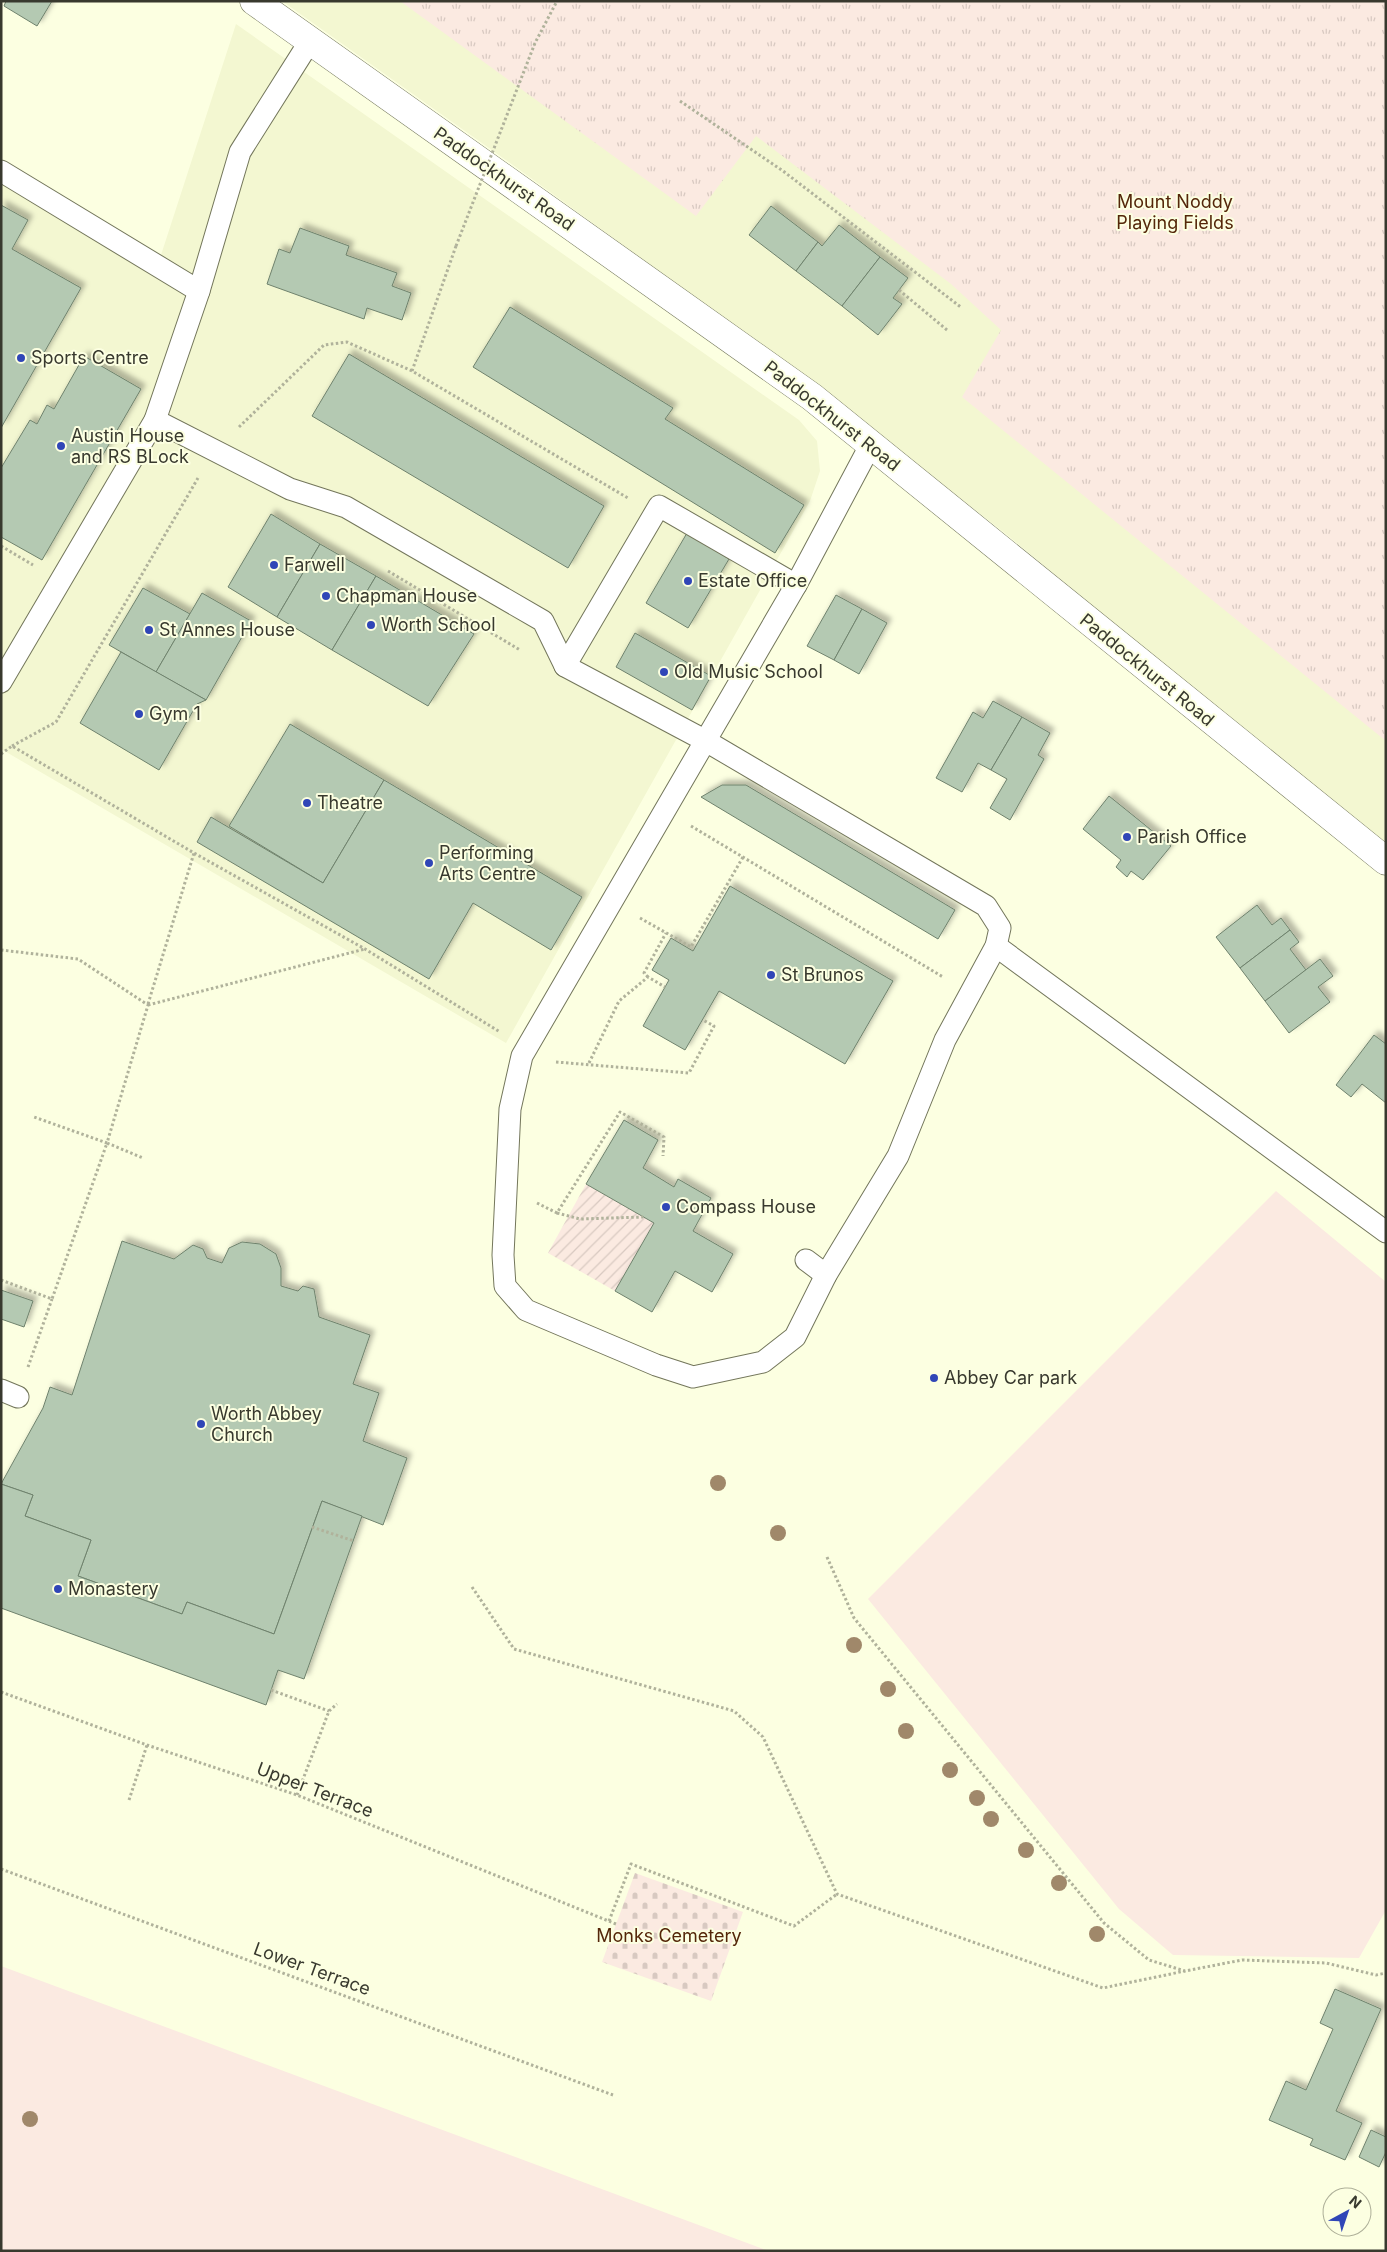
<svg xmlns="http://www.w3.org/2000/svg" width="1387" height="2252" font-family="Inter,sans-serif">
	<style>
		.built { fill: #f3f7d1 }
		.grass { fill: #fbeae1 }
		.cemetery { fill: url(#cemetery-stones) }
		.park { fill: url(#park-tufts) }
		.garden { fill: url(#garden-furrows) }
		.building { fill: #b4c9b2; stroke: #6f826d; filter: url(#shadow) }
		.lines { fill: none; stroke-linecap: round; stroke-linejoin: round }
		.lane-casing { stroke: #73765b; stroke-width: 23 }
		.secondary-casing { stroke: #73765b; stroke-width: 29 }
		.path { stroke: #b0b29b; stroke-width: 3; stroke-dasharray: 2.5 2.5; stroke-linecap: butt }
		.lane { stroke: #fff; stroke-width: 21 }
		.secondary { stroke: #fff; stroke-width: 28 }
		.path-bridge { stroke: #b0b29b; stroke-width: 3; stroke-dasharray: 2.5 2.5; stroke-linecap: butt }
		.tree { fill: #a0886a }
		.poi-dot { fill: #3046b7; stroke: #fcffe1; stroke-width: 2 }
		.labels { text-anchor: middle; stroke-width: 4; stroke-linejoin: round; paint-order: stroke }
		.street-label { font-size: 18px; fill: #38392e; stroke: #fcffe1 }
		.park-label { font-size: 18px; fill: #542609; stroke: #fcffe1 }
		.poi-label { font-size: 18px; fill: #38392e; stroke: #fcffe1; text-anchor: start }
	</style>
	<defs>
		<pattern id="cemetery-stones" width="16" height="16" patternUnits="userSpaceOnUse" patternTransform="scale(1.25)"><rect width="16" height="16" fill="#fbeae1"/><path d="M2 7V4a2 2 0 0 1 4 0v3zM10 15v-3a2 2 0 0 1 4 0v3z" fill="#d8c9c1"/></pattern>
		<pattern id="park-tufts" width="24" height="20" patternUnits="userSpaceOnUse" patternTransform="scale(1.25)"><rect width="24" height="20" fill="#fbeae1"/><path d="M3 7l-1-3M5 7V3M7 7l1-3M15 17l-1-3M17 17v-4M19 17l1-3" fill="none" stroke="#d8c9c1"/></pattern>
		<pattern id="garden-furrows" width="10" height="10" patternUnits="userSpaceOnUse" patternTransform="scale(1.25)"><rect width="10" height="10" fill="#fbeae1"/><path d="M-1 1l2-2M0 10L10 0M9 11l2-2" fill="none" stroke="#d8c9c1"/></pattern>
		<filter id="shadow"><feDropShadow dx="4.5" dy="-4.5" stdDeviation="2.5" flood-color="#0004"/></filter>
	</defs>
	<rect width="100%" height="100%" fill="#fcffe1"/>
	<g class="built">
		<path d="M282,1H1386V843L1329,801L1006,534L820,388L517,168Z"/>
		<path d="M236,24L799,420L817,441L820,471L810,501L506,1043L1,749V169L117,238L161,255Z"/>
	</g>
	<g class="grass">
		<path d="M1276,1191L1386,1282V1910L1359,1958L1173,1955L1119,1909L868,1599Z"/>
		<path d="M1,1966L769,2251H1Z"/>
	</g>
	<path class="cemetery" d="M635,1873L743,1912L711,2001L602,1962Z"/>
	<path class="park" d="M400,1H1386V741L962,397L1001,330L951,284L756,136L696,216Z"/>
	<path class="garden" d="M586,1184L654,1223L615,1291L548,1253Z"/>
	<g class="building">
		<path d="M6,1H52L37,26L4,6Z"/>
		<path d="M1,205L28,220L12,249L81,288L1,428Z"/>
		<path d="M771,206L818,242L796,271L749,235Z"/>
		<path d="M839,225L880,257L842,306L796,271L818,242L822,246Z"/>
		<path d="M300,228L349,246L346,255L397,273L392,286L411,293L402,320L367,308L364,319L267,284L279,249L290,253Z"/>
		<path d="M880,257L908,278L893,298L902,304L878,335L842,306Z"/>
		<path d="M510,307L673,408L665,419L804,505L775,553L473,367Z"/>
		<path d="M349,354L604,506L568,568L312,416Z"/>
		<path d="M84,356L141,389L42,560L1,537V468L30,420L37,424L47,405L54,409Z"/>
		<path d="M271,514L320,544L277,617L228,587Z"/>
		<path d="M687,533L729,559L688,628L646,603Z"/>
		<path d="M320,544L376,576L332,650L277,617Z"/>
		<path d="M376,576L474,634L428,706L332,650Z"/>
		<path d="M143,588L190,614L156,672L109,645Z"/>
		<path d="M202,593L251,621L206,700L156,672Z"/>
		<path d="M836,595L862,609L834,660L807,646Z"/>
		<path d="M862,609L887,623L859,674L834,660Z"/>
		<path d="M635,633L711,676L692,710L616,667Z"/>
		<path d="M121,652L206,700L197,704L159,770L80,723Z"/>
		<path d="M993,701L1022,717L991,770L978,763L962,792L936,778L973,712L983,718Z"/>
		<path d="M1022,717L1050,733L1038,755L1044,759L1010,820L990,808L1007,779L991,770Z"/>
		<path d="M290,724L384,780L323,883L229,826Z"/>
		<path d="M384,780L582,897L551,950L473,903L429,979L197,842L211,817L323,883Z"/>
		<path d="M722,785H746L955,910L938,939L701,797Z"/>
		<path d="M1109,796L1171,846L1143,880L1131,871L1127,877L1116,867L1121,860L1083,829Z"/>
		<path d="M730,886L893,981L845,1064L719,991L685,1050L643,1026L669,980L652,970L671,938L693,951Z"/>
		<path d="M1257,905L1272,925L1281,918L1290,930L1240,968L1216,937Z"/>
		<path d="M1290,930L1299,942L1290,949L1306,970L1265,1001L1240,968Z"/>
		<path d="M1320,959L1333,976L1318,987L1330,1002L1289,1033L1265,1001Z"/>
		<path d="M1374,1035L1386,1044V1103L1362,1084L1351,1097L1336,1085Z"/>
		<path d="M624,1120L658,1140L643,1168L674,1187L678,1179L711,1198L693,1231L733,1254L712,1292L675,1271L652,1312L615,1291L654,1223L586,1184Z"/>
		<path d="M122,1241L174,1259L193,1245L203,1249L207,1258L222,1263L229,1248L242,1242L260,1244L276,1254L281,1268V1286L298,1291L303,1286L314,1289L319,1317L370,1335L353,1384L379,1393L363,1441L407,1458L383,1525L322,1501L274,1634L187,1602L182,1614L78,1576L91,1540L25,1516L33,1495L1,1484L43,1408L50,1387L72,1395Z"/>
		<path d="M1,1290L33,1301L24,1327L1,1319Z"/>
		<path d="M1,1484L33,1495L25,1516L91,1540L78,1576L182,1614L187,1602L274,1634L322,1501L362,1516L304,1679L278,1670L266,1705L1,1608Z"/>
		<path d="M1335,1989L1381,2009L1336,2111L1362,2123L1345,2160L1310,2145L1313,2139L1269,2120L1286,2081L1306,2090L1333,2029L1320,2023Z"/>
		<path d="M1371,2130L1386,2137V2152L1379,2167L1359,2157Z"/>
	</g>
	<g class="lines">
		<g class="lane-casing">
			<g id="lane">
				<path d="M1,171L199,291"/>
				<path d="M155,420L290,489L346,507L543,621L565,666L706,741L986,906L1000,928L996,946L945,1040L898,1156L826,1275L795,1337L763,1362L693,1377L656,1365L526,1310L505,1286L503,1255L510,1109L522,1056L796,585L871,444"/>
				<path d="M565,666L659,506L796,585"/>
				<path d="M1,682L155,420L199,291L240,152L310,41"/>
				<path d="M996,946L1386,1232"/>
				<path d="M806,1260L826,1275"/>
				<path d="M1,1390L18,1397"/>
			</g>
		</g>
		<g class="secondary-casing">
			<path id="secondary" d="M254,1L812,397L1386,861"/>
		</g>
		<g class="path">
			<path d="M680,101L783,171L962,308"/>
			<path d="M505,120L535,43L557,1"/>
			<path d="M899,290L947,330"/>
			<path d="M412,371L456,246"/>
			<path d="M239,427L324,345L347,342L412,371L628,498"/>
			<path d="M1,546L33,565"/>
			<path d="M388,571L520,650"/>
			<path d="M12,746L56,722L198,478"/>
			<path d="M1,754L12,746L194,853L365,949L500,1032"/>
			<path d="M691,826L943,977"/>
			<path d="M640,918L691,947L743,857"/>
			<path d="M1,950L78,959L148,1005L107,1143L34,1117"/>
			<path d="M648,977L644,973L666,933"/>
			<path d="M148,1004L194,853"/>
			<path d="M148,1005L365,949"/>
			<path d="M556,1062L689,1073L714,1026L703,1020"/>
			<path d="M589,1063L619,1001L648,977L665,987"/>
			<path d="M537,1203L557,1213L620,1112L664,1137L663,1156"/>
			<path d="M557,1213L580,1219L643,1217"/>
			<path d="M1,1280L52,1299L107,1143L143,1158"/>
			<path d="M28,1367L52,1299"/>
			<path d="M312,1527L354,1541"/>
			<path d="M827,1557L854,1618L1104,1923L1149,1960L1185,1971L1242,1960L1326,1963L1376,1975L1386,1973"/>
			<path d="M472,1587L514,1649L734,1711L763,1737L837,1894L1103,1988L1185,1971"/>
			<path d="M271,1690L329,1711"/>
			<path d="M1,1692L147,1745L297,1795L616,1924"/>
			<path d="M297,1795L329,1711L337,1704"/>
			<path d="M129,1800L147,1745"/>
			<path d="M1,1869L613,2095"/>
			<path d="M609,1921L631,1864L794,1926L837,1894"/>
		</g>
		<use href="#lane" class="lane"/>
		<use href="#secondary" class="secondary"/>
		<path class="path-bridge" d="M456,246L505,120"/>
	</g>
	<g class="tree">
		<circle cx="718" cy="1483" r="8"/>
		<circle cx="778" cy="1533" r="8"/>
		<circle cx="854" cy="1645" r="8"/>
		<circle cx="888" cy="1689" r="8"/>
		<circle cx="906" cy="1731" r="8"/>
		<circle cx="950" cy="1770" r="8"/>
		<circle cx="977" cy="1798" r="8"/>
		<circle cx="991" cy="1819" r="8"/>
		<circle cx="1026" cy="1850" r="8"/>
		<circle cx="1059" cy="1883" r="8"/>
		<circle cx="1097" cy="1934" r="8"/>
		<circle cx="30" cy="2119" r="8"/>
	</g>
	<g class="poi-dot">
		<circle cx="21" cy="358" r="5"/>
		<circle cx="61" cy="446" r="5"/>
		<circle cx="274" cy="565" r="5"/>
		<circle cx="688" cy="581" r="5"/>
		<circle cx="326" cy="596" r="5"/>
		<circle cx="371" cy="625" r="5"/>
		<circle cx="149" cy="630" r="5"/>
		<circle cx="664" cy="672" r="5"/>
		<circle cx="139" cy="714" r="5"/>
		<circle cx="307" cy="803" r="5"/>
		<circle cx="1127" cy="837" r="5"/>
		<circle cx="429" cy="863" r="5"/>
		<circle cx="771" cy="975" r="5"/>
		<circle cx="666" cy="1207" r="5"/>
		<circle cx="934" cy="1378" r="5"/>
		<circle cx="201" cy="1424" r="5"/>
		<circle cx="58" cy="1589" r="5"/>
	</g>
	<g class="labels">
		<g class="street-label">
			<text transform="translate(504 179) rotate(35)" y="6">Paddockhurst Road</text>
			<text transform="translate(832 416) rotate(38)" y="6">Paddockhurst Road</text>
			<text transform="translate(1147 670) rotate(39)" y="6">Paddockhurst Road</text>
			<text transform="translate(315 1790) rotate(21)" y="6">Upper Terrace</text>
			<text transform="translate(312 1969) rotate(20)" y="6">Lower Terrace</text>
		</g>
		<g class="park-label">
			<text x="1175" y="208">Mount Noddy<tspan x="1175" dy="21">Playing Fields</tspan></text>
			<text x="669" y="1942">Monks Cemetery</text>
		</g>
		<g class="poi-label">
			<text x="31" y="364">Sports Centre</text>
			<text x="71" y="442">Austin House<tspan x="71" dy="21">and RS BLock</tspan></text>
			<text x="284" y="571">Farwell</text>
			<text x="698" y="587">Estate Office</text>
			<text x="336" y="602">Chapman House</text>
			<text x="381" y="631">Worth School</text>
			<text x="159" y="636">St Annes House</text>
			<text x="674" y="678">Old Music School</text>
			<text x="149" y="720">Gym 1</text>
			<text x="317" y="809">Theatre</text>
			<text x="1137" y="843">Parish Office</text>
			<text x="439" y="859">Performing<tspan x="439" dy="21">Arts Centre</tspan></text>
			<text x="781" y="981">St Brunos</text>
			<text x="676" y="1213">Compass House</text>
			<text x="944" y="1384">Abbey Car park</text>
			<text x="211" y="1420">Worth Abbey<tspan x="211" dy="21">Church</tspan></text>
			<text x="68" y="1595">Monastery</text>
		</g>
	</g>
	<rect width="1387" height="2252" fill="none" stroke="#38392e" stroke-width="5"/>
	<g transform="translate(1347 2212) rotate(40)"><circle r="24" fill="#fcffe1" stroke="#aeb099"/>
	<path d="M0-4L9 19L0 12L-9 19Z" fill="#3046b7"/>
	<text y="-8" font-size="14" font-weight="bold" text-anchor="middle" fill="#38392e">N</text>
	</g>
</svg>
